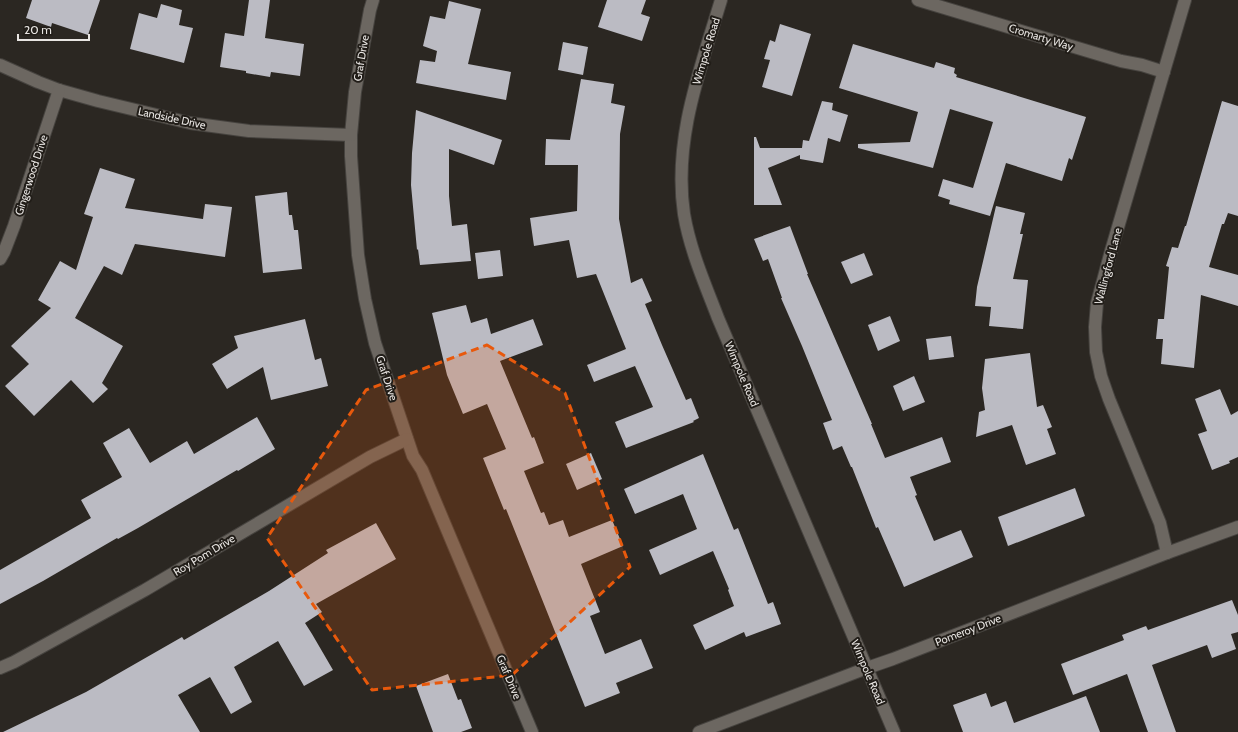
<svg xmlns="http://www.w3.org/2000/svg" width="1238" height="732" font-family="Cabin,sans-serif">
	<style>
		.building { fill: #bbbbc3 }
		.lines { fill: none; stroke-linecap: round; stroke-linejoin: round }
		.minor-casing { stroke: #46433f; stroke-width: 14 }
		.minor { stroke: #6c6761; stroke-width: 12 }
		.marked { fill: #e8590c; fill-opacity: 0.2; stroke: #e8590c; stroke-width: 3; stroke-dasharray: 8 5; stroke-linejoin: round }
		.labels { text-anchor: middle; stroke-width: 4; stroke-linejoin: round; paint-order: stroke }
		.street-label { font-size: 11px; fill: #e8e5e2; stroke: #211d18 }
	</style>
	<rect width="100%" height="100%" fill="#2b2722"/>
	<g class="building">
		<path d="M32,0H100L88,35L52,23L51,27L26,18Z"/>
		<path d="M249,0H270L265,38L304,44L300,76L271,72L270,77L246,73V71L220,67L225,33L244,36Z"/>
		<path d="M607,0H646L641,14L650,17L642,41L598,27Z"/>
		<path d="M449,1L481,9L468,64L511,72L506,100L416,83L420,60L435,62L437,51L423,46L430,16L445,19Z"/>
		<path d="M161,4L182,10L179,25L193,28L184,63L130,49L139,13L157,18Z"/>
		<path d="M780,24L811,34L792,96L762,87L770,60L764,59L770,40L775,42Z"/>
		<path d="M563,42L588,47L583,75L558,70Z"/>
		<path d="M853,44L934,68L936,62L955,68L954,73L957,75L956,77L1086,117L1072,160L1069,158L1062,181L1006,163L990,216L949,204L950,200L938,196L943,179L973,188L993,122L950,109L933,168L858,148V144L910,142L918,112L839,88Z"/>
		<path d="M581,79L614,84L611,103L625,106L620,134L619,219L631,283L642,278L652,301L645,304L662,345L686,400L691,398L699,418L693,421L694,422L626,448L615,422L653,407L635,366L594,382L587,365L626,349L596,274L577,278L569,240L534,246L530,218L577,211L578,165H545L546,139L570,140Z"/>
		<path d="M822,101L833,103L832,110L848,115L840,142L828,138L823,163L800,159V155L768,168L782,205H754V137H756L760,148H802L803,140L809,141Z"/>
		<path d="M1222,101L1238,106V216L1228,213L1224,224H1222L1209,267L1238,275V306L1201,295L1194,368L1161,364L1163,339H1156L1158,319H1164L1169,267L1166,266L1172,247L1178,248L1185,226H1186Z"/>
		<path d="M416,110L502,140L494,165L449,149V196L452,226L467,224L471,261L420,265L418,249L417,250L411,185L412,153Z"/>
		<path d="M100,168L135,179L125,208L203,219L205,204L232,207L225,257L135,244L122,275L104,266L75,318L123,346L102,383L108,389L93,403L71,380L34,416L5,386L29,364L11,346L51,308L38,300L60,261L76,270L93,217L84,214Z"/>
		<path d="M287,192L289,215H292L294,230H298L302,269L263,273L255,196Z"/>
		<path d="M996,206L1025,213L1020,234H1023L1013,279L1028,280L1023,329L989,326L991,307L975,306L977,287Z"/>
		<path d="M790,226L808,274H807L872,424H871L885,458L942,437L951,462L910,477L917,495L915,496L934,541L961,530L973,557L904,587L878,527L876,528L852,467H851L842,446L833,450L823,423L832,420L802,346L781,298H782L768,259L763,261L754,239Z"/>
		<path d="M500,250L503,276L478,279L475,253Z"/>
		<path d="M864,253L873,275L851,284L841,262Z"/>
		<path d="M466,305L471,323L487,318L491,334L533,319L543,345L500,361L532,438L534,437L544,463L524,471L541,513L544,512L549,525L563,520L569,537L612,520L623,546L581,564L600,612L590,616L605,654L641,639L653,668L616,683L620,693L585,707L506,509L504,510L483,458L506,449L487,404L463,414L447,375L432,313Z"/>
		<path d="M890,316L900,341L878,351L868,325Z"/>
		<path d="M305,319L315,360L321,358L328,386L271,400L263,367L227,389L212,364L238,348L234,336Z"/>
		<path d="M951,336L954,357L929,360L926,339Z"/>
		<path d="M1030,353L1037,407L1043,405L1052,427L1047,429L1056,454L1026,465L1012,425L976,437L979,412L985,410L982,388L985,359Z"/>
		<path d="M914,376L925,402L903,411L893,386Z"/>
		<path d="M1220,389L1231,415L1238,411V457L1229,461L1230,463L1212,470L1198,434L1207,431L1195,399Z"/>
		<path d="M257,417L275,449L238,471L237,470L138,528L118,539L117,538L43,581L0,604V570L91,518L81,500L122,477L103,443L129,428L150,463L187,441L194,454Z"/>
		<path d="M591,453L602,479L577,490L566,464Z"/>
		<path d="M703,454L734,530L738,528L768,604L773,602L781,624L746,637L744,632L705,650L693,625L734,606L728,590L729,589L713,551L660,575L649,550L697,529L683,494L635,514L624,489Z"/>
		<path d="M1075,488L1085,516L1008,546L998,517Z"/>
		<path d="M376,523L396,559L316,604L322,612L305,623L312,634L333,670L304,686L278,641L234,667L252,702L231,714L210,677L178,695L200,732H3L86,692L182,637L184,640L269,591L328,553L326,550Z"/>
		<path d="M1232,600L1238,615V632L1231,634L1236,649L1212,658L1207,645L1152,665L1176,732H1148L1127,674L1073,695L1061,664L1124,640L1122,635L1146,626L1148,630Z"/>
		<path d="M448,674L458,700L461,699L472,728L461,732H433L416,686Z"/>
		<path d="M986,693L991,707L1006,701L1014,723L1086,696L1100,732H963L953,705Z"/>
	</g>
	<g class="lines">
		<g class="minor-casing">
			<g id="minor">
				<path d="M373,0L370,10L355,92L351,135V156L358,255L365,299L375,343L413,456L422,470L532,732"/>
				<path d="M721,0C700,70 673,140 684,214C690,250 705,284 718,318L894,732"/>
				<path d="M918,0L1121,61L1142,65L1164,72"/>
				<path d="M0,65L38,82L59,90L98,101L190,123L249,131L351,135"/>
				<path d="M0,259L4,252L14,226L59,90"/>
				<path d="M1167,553L1160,523L1109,399L1101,376L1096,352L1095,327L1097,303L1111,251L1185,0"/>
				<path d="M0,668L14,662L145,590L370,457L407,439"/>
				<path d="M699,732L867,668L893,659L1167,553L1238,527"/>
			</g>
		</g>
		<use href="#minor" class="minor"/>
	</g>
	<path class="marked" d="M487,345L565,393L630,567L512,675L372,690L267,538L366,390Z"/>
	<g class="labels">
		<g class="street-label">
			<text transform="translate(1041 37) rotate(17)" y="4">Cromarty Way</text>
			<text transform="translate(706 51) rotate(-73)" y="4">Wimpole Road</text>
			<text transform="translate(361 58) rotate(-80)" y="4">Graf Drive</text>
			<text transform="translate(172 118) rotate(12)" y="4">Landside Drive</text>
			<text transform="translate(31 175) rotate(-72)" y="4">Gingerwood Drive</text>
			<text transform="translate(1108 266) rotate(-75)" y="4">Wallingford Lane</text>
			<text transform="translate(742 374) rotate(67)" y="4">Wimpole Road</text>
			<text transform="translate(387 378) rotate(72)" y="4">Graf Drive</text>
			<text transform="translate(204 555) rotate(-31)" y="4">Roy Pom Drive</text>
			<text transform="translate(968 630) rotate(-21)" y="4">Pomeroy Drive</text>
			<text transform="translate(868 672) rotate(67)" y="4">Wimpole Road</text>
			<text transform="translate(509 677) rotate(67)" y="4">Graf Drive</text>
		</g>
	</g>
	<path d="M18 34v6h71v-6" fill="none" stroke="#e8e5e2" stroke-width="2"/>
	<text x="24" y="34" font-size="12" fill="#e8e5e2" stroke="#211d18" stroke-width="3" paint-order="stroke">20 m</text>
</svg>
